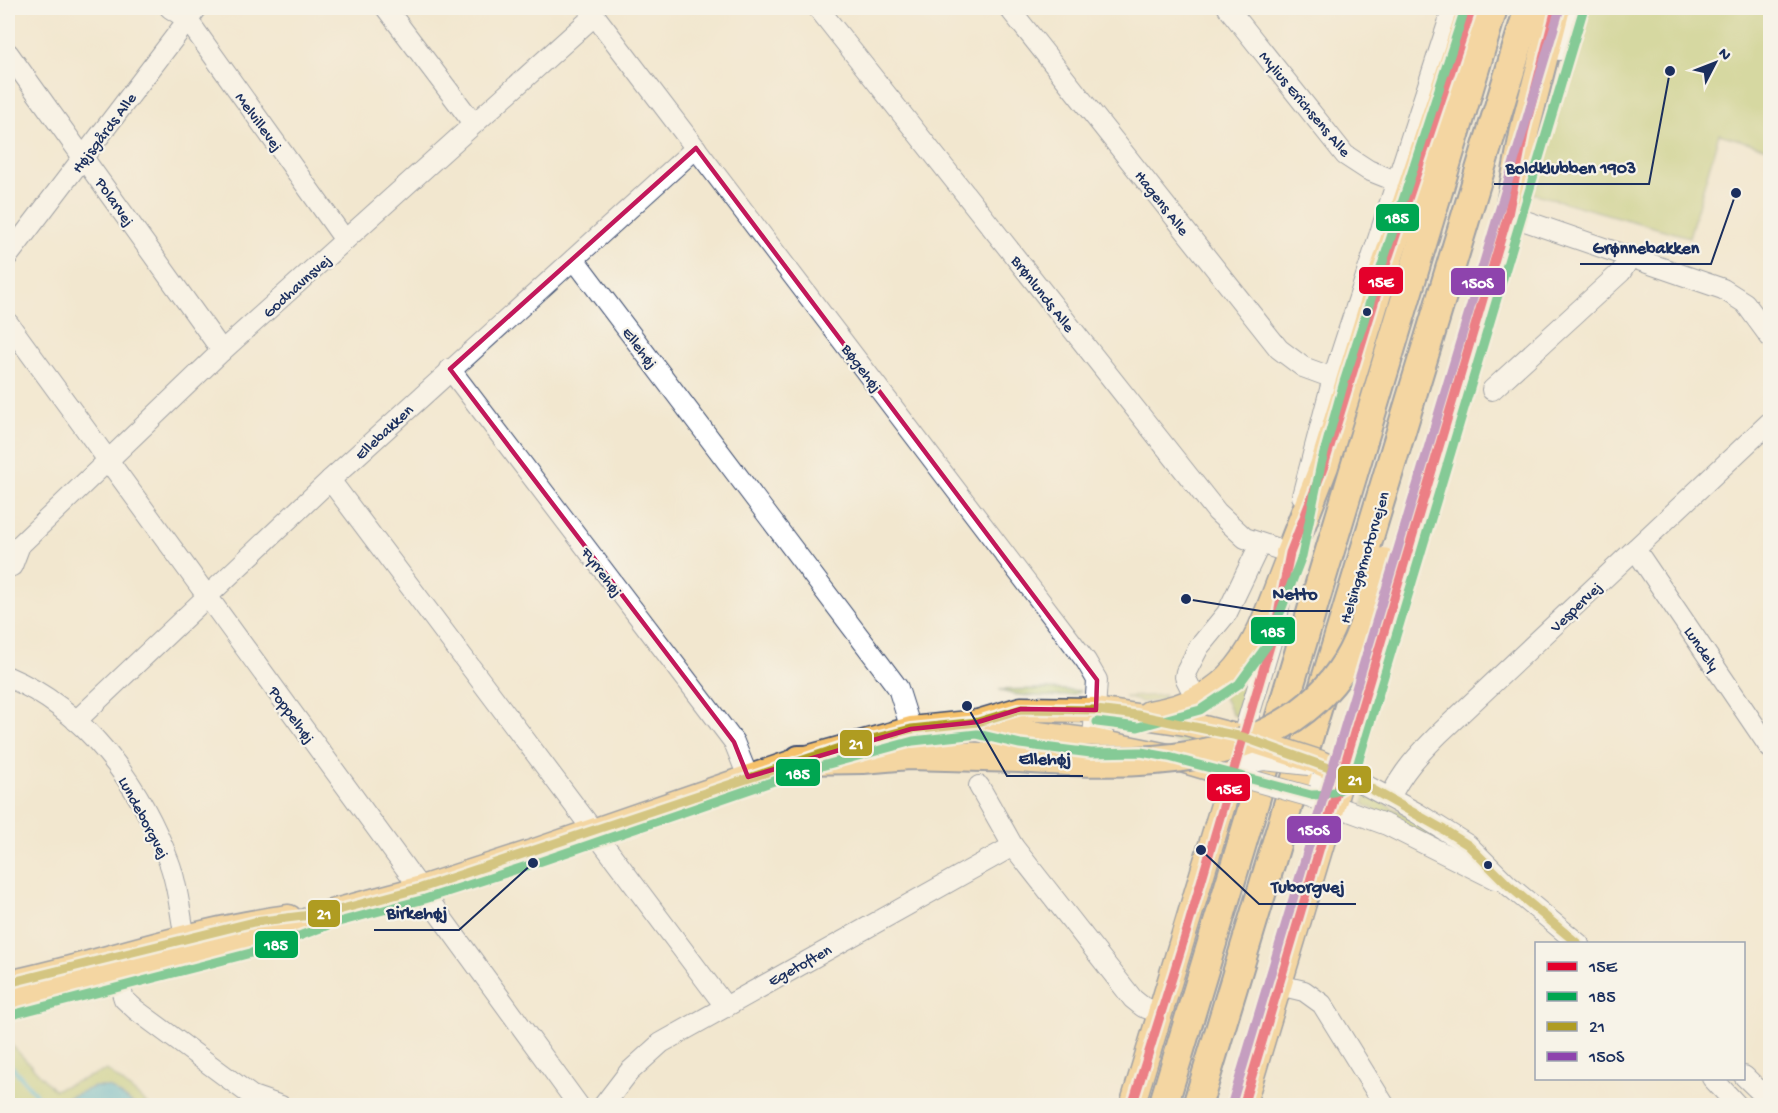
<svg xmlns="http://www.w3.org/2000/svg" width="1778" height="1113" font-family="'Gochi Hand',sans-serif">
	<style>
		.green { fill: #b4c568; stroke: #687a63; stroke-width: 1.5 }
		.water { fill: #4eb3cd; stroke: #347196; stroke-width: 1.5 }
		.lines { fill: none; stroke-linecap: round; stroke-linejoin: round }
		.stream { stroke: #4eb3cd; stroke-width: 4.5 }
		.minor-casing { stroke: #3b4b6f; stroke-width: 22 }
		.major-casing { stroke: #3b4b6f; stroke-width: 27 }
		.highway-casing { stroke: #3b4b6f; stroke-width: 32 }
		.minor { stroke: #fff; stroke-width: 20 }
		.major { stroke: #f6c16b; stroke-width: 24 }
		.highway { stroke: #f6c16b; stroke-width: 28 }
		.minor-bridge-casing { stroke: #3b4b6f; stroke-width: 22; stroke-linecap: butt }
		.major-bridge-casing { stroke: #3b4b6f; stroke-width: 27; stroke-linecap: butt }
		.highway-bridge-casing { stroke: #3b4b6f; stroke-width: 32; stroke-linecap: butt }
		.minor-bridge { stroke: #fff; stroke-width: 20 }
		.major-bridge { stroke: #f6c16b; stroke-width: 24 }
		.highway-bridge { stroke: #f6c16b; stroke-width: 28 }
		.bus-1-casing { stroke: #f7f3e8; stroke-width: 14 }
		.bus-2-casing { stroke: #f7f3e8; stroke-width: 14 }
		.bus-3-casing { stroke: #f7f3e8; stroke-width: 14 }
		.bus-4-casing { stroke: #f7f3e8; stroke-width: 14 }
		.bus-1 { stroke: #e4002b; stroke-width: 9 }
		.bus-2 { stroke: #00a651; stroke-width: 9 }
		.bus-3 { stroke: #af9c21; stroke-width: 9 }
		.bus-4 { stroke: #8e44ad; stroke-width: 9 }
		.marked { fill: none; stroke: #c2185b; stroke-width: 4.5; stroke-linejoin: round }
		.bus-dot { fill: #1b2f5e; stroke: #f7f3e8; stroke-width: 2 }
		.labels { text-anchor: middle; stroke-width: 4.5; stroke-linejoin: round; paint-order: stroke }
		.street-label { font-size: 16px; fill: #1b2f5e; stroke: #f7f3e8 }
		.leader { fill: none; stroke: #1b2f5e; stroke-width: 2 }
		.callout-dot { fill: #1b2f5e; stroke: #f7f3e8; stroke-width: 2 }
		.callout-label { font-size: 18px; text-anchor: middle; font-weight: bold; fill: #1b2f5e; stroke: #f7f3e8; stroke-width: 4.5; stroke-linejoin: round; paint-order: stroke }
		.line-badge { stroke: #f7f3e8; stroke-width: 2 }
		.badge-label { font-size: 16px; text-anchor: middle; font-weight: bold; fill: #fff }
	</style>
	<rect width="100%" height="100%" fill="#f7f3e8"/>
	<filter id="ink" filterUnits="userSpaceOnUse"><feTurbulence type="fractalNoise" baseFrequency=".0167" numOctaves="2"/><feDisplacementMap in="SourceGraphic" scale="12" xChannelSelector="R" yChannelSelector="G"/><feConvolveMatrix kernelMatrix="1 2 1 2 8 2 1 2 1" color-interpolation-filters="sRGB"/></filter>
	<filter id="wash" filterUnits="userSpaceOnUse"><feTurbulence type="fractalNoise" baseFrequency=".008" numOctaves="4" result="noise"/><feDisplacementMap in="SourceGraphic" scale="24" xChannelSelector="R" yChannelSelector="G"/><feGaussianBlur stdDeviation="1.35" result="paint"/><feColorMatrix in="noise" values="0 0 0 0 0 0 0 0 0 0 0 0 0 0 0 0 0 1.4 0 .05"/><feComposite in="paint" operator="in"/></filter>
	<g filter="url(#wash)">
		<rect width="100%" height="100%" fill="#f2e7cf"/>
		<g class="green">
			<path d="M1588,8H1770V149L1719,134L1689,237L1532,193Z"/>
			<path d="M1255,661L1241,717L1233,715L1222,694Z"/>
			<path d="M1046,689L1081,691C1069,700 1013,697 1001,690Z"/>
			<path d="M1165,695L1162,701L1142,702L1124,697Z"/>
			<path d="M1106,722L1210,739L1195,746L1115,729Z"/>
			<path d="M1366,793L1420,823L1461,853L1363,804Z"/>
			<path d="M8,1041L54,1090L107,1070L149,1105H135L109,1087H94L49,1105H8Z"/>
		</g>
		<path class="water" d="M94,1087H109L135,1105H49Z"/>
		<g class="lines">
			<path class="stream" d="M8,1062L46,1106"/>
		</g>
	</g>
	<g filter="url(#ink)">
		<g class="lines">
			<g class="minor-casing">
				<g id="minor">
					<path d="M170,8L187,19L345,240"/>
					<path d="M386,8L473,123"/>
					<path d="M589,8L1086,661L1097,680L1093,741L1107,740"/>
					<path d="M818,8L1217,512L1245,538L1290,553"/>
					<path d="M1009,8L1279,349L1303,367L1333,378"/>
					<path d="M1228,8L1345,155L1368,170L1398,182"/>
					<path d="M1559,50L1572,8"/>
					<path d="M8,53L222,351"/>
					<path d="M1508,215L1723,289L1745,303L1770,337"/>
					<path d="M8,256L197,8"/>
					<path d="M574,259L898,688L911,729"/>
					<path d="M8,323L579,1106"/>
					<path d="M450,369L734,742L748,777"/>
					<path d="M1492,390L1621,272L1631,256"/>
					<path d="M330,480L725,1006"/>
					<path d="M1302,496L1333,378L1453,8"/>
					<path d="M1635,549L1770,748"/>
					<path d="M12,566L20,545L222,351L595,15"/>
					<path d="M8,677C86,710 140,784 169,862C178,885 180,913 185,938"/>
					<path d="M1196,699L1185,677L1186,672L1199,647L1227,613L1260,544"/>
					<path d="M76,721L330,480L696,148"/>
					<path d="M1239,749L1275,629L1282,592"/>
					<path d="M1343,773L1417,813L1468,845L1508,885L1579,944"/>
					<path d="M1312,783H1327L1343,773L1513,201"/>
					<path d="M979,786L1013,846L1133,999L1143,1007L1161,1013"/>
					<path d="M1308,796L1387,825L1495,879"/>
					<path d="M1390,798C1402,772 1419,754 1439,734L1770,422"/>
					<path d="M116,974L124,999L136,1010L252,1096L281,1106"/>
					<path d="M1279,985L1304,991L1322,1004L1385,1106"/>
					<path d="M1744,1076L1770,1101"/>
					<path d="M1712,1078L1738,1106"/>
					<path d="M603,1106L629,1072L661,1043L1013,846"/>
				</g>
			</g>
			<g class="major-casing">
				<g id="major">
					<path d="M1149,713C1247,698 1258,632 1290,553"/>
					<path d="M981,721L1021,709L1096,710L1185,723L1251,740"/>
					<path d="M8,983C102,963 193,929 289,917"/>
					<path d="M8,1003L259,938L327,913L421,888L532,852L799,760L911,729L978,722L1022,732L1093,741L1168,756L1232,775L1132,1106"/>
					<path d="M1243,1106L1343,773L1318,762"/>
				</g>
			</g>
			<g class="highway-casing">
				<g id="highway">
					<path d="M1509,214L1525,129L1556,8"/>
					<path d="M1290,553L1324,466L1383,274L1472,8"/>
					<path d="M799,760L863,759L909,755L1020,758"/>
					<path d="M1163,1106L1493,8"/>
					<path d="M1197,1106L1529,8"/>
				</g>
			</g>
			<use href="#minor" class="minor"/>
			<use href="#major" class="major"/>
			<use href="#highway" class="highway"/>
			<g class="minor-bridge-casing">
				<g id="minor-bridge">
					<path d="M1244,764L1264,760L1309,765"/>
					<path d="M1240,777L1308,796"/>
				</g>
			</g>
			<g class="major-bridge-casing">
				<path id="major-bridge" d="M1251,740L1318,762"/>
			</g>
			<g class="highway-bridge-casing">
				<path id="highway-bridge" d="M1020,758C1127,766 1270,771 1340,672C1363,640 1372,599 1383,562"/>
			</g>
			<use href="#minor-bridge" class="minor-bridge"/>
			<use href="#major-bridge" class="major-bridge"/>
			<use href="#highway-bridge" class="highway-bridge"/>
			<g class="bus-1-casing">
				<g id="bus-1">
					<path d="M1132,1106L1187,930L1275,629L1290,553L1324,466L1383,274L1472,8"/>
					<path d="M1243,1106L1508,215L1525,129L1556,8"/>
				</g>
			</g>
			<g class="bus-2-casing">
				<g id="bus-2">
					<path d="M1097,722L1138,727L1200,710L1239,684L1268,644L1302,556L1321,464L1344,382L1464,12"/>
					<path d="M11,1015L262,950L331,924L425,899L536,863L803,771L913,741L977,734L1020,744L1091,753L1141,752L1169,757L1311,795C1327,795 1346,792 1354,776L1583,11"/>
				</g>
			</g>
			<g class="bus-3-casing">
				<path id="bus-3" d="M8,983L254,922L327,913L421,888L848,745L911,729L978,722L1021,709L1096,710L1137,715L1243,737L1343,773L1444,830L1468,845L1508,885L1578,944"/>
			</g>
			<g class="bus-4-casing">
				<path id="bus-4" d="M1232,1103L1560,8"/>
			</g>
			<use href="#bus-1" class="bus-1"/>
			<use href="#bus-2" class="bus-2"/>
			<use href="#bus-3" class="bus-3"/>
			<use href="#bus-4" class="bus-4"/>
		</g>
	</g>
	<path d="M0 0H1778V1113H0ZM696,148L1097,680L1096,710L1021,709L978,722L911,729L748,777L734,742L450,369Z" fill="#f2e7cf" fill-opacity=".55" fill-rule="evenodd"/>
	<path class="marked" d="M696,148L1097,680L1096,710L1021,709L978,722L911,729L748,777L734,742L450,369Z"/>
	<g class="bus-dot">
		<circle cx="1367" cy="312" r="5"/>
		<circle cx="1488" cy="865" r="5"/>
	</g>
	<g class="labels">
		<g class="street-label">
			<text transform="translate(1306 103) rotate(50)" y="6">Mylius Erichsens Alle</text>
			<text transform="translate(260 121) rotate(54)" y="6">Melvillevej</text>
			<text transform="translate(103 132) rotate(-53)" y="6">Højsgårds Alle</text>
			<text transform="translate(116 201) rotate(55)" y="6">Polarvej</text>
			<text transform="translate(1163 202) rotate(52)" y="6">Hagens Alle</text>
			<text transform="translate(296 285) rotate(-42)" y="6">Godhavnsvej</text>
			<text transform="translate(1044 293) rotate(52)" y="6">Brønlunds Alle</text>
			<text transform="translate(641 347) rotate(53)" y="6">Ellehøj</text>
			<text transform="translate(863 367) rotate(53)" y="6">Bøgehøj</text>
			<text transform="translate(383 431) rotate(-43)" y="6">Ellebakken</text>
			<text transform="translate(1363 557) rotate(-73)" y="6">Helsingørmotorvejen</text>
			<text transform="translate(603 571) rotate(53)" y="6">Fyrrehøj</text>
			<text transform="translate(1575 606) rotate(-44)" y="6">Vespervej</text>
			<text transform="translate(1703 648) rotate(56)" y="6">Lundely</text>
			<text transform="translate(293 714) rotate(54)" y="6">Poppelhøj</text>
			<text transform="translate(145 817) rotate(62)" y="6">Lundeborgvej</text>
			<text transform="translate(799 964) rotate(-29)" y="6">Egetoften</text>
		</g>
	</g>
	<path class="leader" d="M1670 71L1649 184H1494M1736 193L1711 264H1580M1186 599L1261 611H1330M967 706L1007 776H1083M1201 850L1259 904H1356M533 863L459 930H374"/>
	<g class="callout-dot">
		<circle cx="1670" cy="71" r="6"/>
		<circle cx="1736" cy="193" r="6"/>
		<circle cx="1186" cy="599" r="6"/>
		<circle cx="967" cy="706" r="6"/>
		<circle cx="1201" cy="850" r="6"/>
		<circle cx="533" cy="863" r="6"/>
	</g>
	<g class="callout-label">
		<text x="1571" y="173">Boldklubben 1903</text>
		<text x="1646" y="253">Grønnebakken</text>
		<text x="1295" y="599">Netto</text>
		<text x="1045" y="764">Ellehøj</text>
		<text x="1308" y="892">Tuborgvej</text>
		<text x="417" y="918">Birkehøj</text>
	</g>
	<g class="line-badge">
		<rect x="1375" y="203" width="45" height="29" rx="6" fill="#00a651"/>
		<rect x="1358" y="266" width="46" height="29" rx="6" fill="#e4002b"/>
		<rect x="1450" y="267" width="56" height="29" rx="6" fill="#8e44ad"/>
		<rect x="1250" y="616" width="46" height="29" rx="6" fill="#00a651"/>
		<rect x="839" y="729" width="34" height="28" rx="6" fill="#af9c21"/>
		<rect x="775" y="758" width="46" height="29" rx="6" fill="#00a651"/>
		<rect x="1337" y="765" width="35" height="29" rx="6" fill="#af9c21"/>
		<rect x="1206" y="773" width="45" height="29" rx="6" fill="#e4002b"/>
		<rect x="1286" y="815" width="56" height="29" rx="6" fill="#8e44ad"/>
		<rect x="307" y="899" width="34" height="29" rx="6" fill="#af9c21"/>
		<rect x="254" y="930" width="45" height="29" rx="6" fill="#00a651"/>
	</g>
	<g class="badge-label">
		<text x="1397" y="223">185</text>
		<text x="1381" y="287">15E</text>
		<text x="1478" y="288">150S</text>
		<text x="1273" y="637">185</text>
		<text x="856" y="749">21</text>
		<text x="798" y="779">185</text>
		<text x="1355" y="785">21</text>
		<text x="1229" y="794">15E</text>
		<text x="1314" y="835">150S</text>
		<text x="324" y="919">21</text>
		<text x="276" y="950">185</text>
	</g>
	<rect width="1778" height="1113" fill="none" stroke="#f7f3e8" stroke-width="30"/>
	<rect x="1535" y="942" width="210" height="138" fill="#f7f3e8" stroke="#9fa5b1" stroke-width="1.5"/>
	<rect x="1547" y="962" width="30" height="9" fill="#e4002b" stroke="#9fa5b1" stroke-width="1.5"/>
	<text x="1589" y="972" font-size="18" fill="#1b2f5e">15E</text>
	<rect x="1547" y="992" width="30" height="9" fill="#00a651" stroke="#9fa5b1" stroke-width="1.5"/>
	<text x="1589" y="1002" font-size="18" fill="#1b2f5e">185</text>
	<rect x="1547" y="1022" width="30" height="9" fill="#af9c21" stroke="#9fa5b1" stroke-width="1.5"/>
	<text x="1589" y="1032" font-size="18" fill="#1b2f5e">21</text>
	<rect x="1547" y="1052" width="30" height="9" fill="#8e44ad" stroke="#9fa5b1" stroke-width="1.5"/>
	<text x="1589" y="1062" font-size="18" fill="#1b2f5e">150S</text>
	<g transform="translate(1715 63) rotate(48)" stroke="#f7f3e8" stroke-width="4.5" paint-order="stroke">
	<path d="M0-4.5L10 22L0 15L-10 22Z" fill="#1b2f5e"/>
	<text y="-9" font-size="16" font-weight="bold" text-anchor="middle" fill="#1b2f5e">N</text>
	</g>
</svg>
